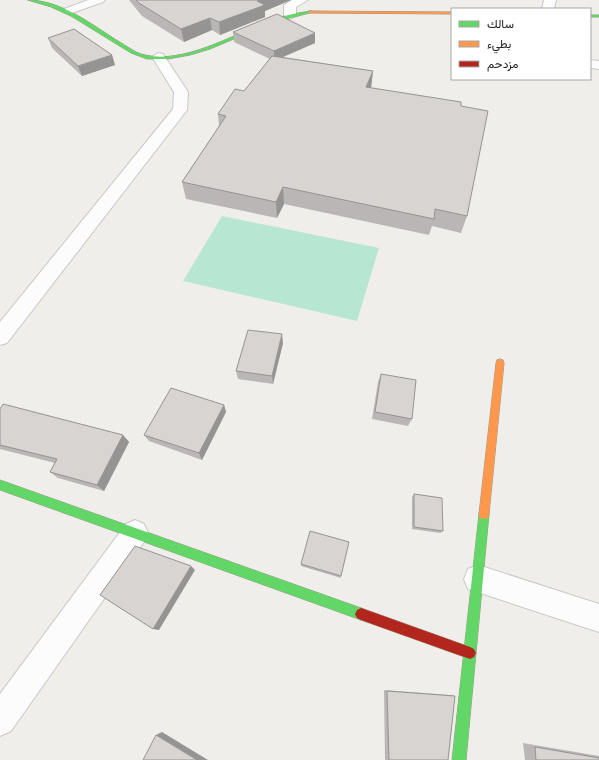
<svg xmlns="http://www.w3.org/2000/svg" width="599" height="760" font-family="Figtree,Vazirmatn,sans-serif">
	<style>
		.pitch { fill: #b7e6d2 }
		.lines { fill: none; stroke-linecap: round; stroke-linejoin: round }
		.street-casing { stroke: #c9c8c7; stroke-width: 2 }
		.fast-casing { stroke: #999a82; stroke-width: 1 }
		.slow-casing { stroke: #999a82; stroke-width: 1 }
		.jam-casing { stroke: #999a82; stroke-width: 1 }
		.street { fill: #fdfcfc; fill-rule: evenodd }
		.fast { fill: #63d668; fill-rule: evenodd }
		.slow { fill: #ff974d; fill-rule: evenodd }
		.jam { fill: #b3261e; fill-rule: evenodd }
		.wall { fill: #b9b6b5 }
		.shaded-wall { fill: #969493 }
		.building { fill: #d7d4d2; stroke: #969493 }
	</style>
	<rect width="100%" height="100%" fill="#f0eeeb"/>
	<path class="pitch" d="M222,216L379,248L357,321L183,281Z"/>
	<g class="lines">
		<g class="street-casing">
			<g id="street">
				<path d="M88,0H105L103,2L72,13H64L62,11L64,9Z"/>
				<path d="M292,0H308L296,7V15L290,19L284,15V5Z"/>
				<path d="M544,0H556L554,9H542Z"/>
				<path d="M158,53L163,54L188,92L187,110L7,343L0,345V322L173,109L174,92L152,57Z"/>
				<path d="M590,60L599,61V69L590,68Z"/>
				<path d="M135,520L144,524L148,533L144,542L11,731L0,736V694L126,524Z"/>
				<path d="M478,565L599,604V632L468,589L464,579L468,569Z"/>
			</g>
		</g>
		<g class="fast-casing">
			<g id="fast">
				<path d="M28,0C61,0 91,24 118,41C127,46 135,53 145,55C184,64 232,35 267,22C281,16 296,13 311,11L313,12L272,23L210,49L190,55L168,59H147L131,53L71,16L51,7Z"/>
				<rect x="590" y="15" width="9" height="2"/>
				<path d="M0,480L361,608L365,610L367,614L365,618L361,620L0,490Z"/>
				<path d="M484,509L488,510L489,514L466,760H452L479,514L480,510Z"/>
			</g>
		</g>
		<g class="slow-casing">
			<g id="slow">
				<path d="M311,11L452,12V14L309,13V11Z"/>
				<path d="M500,359L503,360L504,363L489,514L488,518L484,519L480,518L479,514L496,363L497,360Z"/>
			</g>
		</g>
		<g class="jam-casing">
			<path id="jam" d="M361,608L470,647L474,649L476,653L474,657L470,659L361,620L357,618L355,614L357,610Z"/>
		</g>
		<use href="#street" class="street"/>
		<use href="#fast" class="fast"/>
		<use href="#slow" class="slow"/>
		<use href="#jam" class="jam"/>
	</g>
	<g class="wall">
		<path d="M129,0H291L265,11V17L220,35L212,30L184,42L142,16Z"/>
		<path d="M233,32L315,33V43L282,57L373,71L371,88L467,216L461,233L432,226L429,235L284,204L277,218L186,199L182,182L219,126L218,114L244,91L270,59L234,42Z"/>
		<path d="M48,38L112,55L115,65L82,76L52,48Z"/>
		<path d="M283,343L273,384L238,379L236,371Z"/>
		<path d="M381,374L412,419L408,426L372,419L378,382Z"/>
		<path d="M224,405L226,412L202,460L149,441L144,435Z"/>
		<path d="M0,409L123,435L129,442L104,491L58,478L50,472L55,463L0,449Z"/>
		<path d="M414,494L443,531L440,533L412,529V497Z"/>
		<path d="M301,564L341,576V578L301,566Z"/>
		<path d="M384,690L449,695L455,696L448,760H385Z"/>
		<path d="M523,743L599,756V760H525Z"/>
	</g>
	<g class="shaded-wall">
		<path d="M260,0H291L265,11V17L220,35L219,22Z"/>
		<path d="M210,18L212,30L184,42L181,29Z"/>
		<path d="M315,33V43L274,61V51Z"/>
		<path d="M112,55L115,65L82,76L78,66Z"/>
		<path d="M373,71L371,88L366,87Z"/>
		<path d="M283,187L284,204L277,218L276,202Z"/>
		<path d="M282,334L283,343L273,384L272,376Z"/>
		<path d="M224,405L226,412L202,460L199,453Z"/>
		<path d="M123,435L129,442L104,491L97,485Z"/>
		<path d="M191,566L195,570L159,630L153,629Z"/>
		<path d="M162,732L208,760H197L156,735Z"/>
	</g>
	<g class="building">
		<path d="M136,0H260L257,1L265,5L219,22L210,18L181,29L139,3Z"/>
		<path d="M277,14L315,33L274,51L233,32Z"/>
		<path d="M74,29L112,55L78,66L48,38Z"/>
		<path d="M272,56L373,71L366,87L461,102V106L488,111L467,216L435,209L434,219L283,187L276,202L182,182L226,116L218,114L235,89L244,91Z"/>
		<path d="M248,330L282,334L272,376L236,371Z"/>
		<path d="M381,374L416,380L412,419L375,412Z"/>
		<path d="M171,388L224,405L199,453L144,435Z"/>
		<path d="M3,404L123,435L97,485L50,472L57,459L0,445V409Z"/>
		<path d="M414,494L442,498L443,531L414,527Z"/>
		<path d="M310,531L349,542L341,576L301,564Z"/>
		<path d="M135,546L191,566L153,629L100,595Z"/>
		<path d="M387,691L455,696L448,760H389Z"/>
		<path d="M156,735L197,760H143Z"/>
		<path d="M535,747L599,758V760H536Z"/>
	</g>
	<rect x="451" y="8" width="140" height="72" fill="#ffffff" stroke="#a7a7a7"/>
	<rect x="459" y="21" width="20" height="6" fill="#63d668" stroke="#a7a7a7"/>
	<text x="487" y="28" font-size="12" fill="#222222">سالك</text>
	<rect x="459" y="41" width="20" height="6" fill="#ff974d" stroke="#a7a7a7"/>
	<text x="487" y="48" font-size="12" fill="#222222">بطيء</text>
	<rect x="459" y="61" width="20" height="6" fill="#b3261e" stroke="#a7a7a7"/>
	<text x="487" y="68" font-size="12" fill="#222222">مزدحم</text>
</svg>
